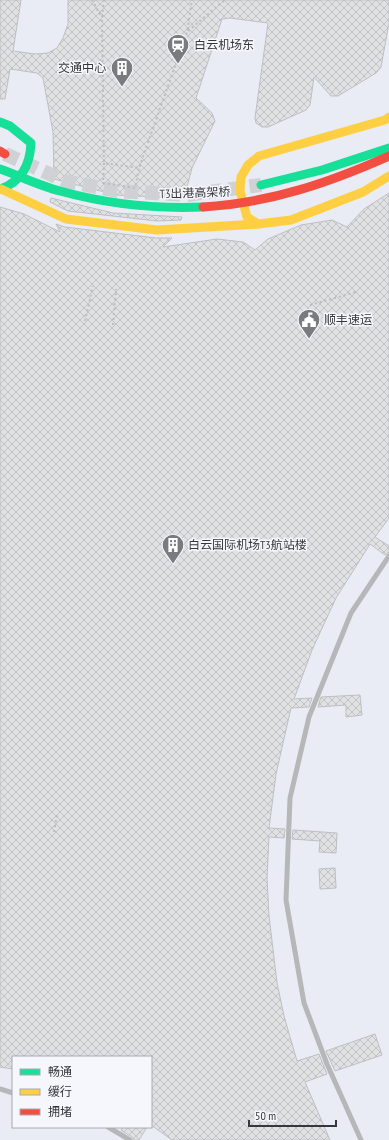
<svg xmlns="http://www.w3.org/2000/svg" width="389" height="1140" font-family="'PT Sans Narrow','Noto Sans SC',sans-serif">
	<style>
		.built { fill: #e9ecf5; fill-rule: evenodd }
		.building { fill: url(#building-cross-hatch); stroke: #bebfc2 }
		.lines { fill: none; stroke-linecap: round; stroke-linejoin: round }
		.secondary-tunnel { stroke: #d0d1d4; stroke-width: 14; stroke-dasharray: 14 7; stroke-linecap: butt }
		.path { stroke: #bcbcbe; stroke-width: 2; stroke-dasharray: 2 3; stroke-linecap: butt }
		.lane { stroke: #b6b7b8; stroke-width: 5 }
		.fast { stroke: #16e098; stroke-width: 9 }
		.slow { stroke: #ffcf43; stroke-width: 9 }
		.jam { stroke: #f24e42; stroke-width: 9 }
		.fast-bridge { stroke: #16e098; stroke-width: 9 }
		.jam-bridge { stroke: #f24e42; stroke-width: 9 }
		.labels { text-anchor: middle; stroke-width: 3; stroke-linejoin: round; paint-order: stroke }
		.poi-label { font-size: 12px; fill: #36373a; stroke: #f5f7fd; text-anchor: start }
		.street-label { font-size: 12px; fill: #36373a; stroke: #f5f7fd }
	</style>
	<defs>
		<pattern id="building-cross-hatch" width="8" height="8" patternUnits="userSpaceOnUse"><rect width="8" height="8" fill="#e0e1e3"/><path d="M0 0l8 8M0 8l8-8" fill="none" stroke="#c1c2c4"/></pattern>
	</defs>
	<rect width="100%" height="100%" fill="#f7f8fb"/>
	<path class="built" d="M0,0H389V1140H0ZM13,1057H151V1127H13Z"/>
	<g class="building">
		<path d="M0,0H21L13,51L35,54L48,53L57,48L63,38L68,24V0H389V23L381,67L376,73L338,96H331L314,77L310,105L306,110L268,127H262L256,123L255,118L268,23L230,18L222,19L196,98L212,113L215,121L192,168L184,198H178L116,195L54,179L53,132L43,78L37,73L10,69L5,99H0Z"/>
		<path d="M389,193V518L375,537L389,546V552L385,555L370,544L336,598L312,650L294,699L312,698L309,707L291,708L276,774L269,828L285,829L284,838L269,837L267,878L269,916L277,983L284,1016L297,1061L319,1054L327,1074L305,1082L330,1140H172L151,1125V1057H13V1069L0,1067V207L24,214L60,232L56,224L65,227L156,238H172L163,247L217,239L243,242L255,250L268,239L301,225L332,220L347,227L364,209Z"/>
		<path d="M51,198L113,213L182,217L181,220L157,221L68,211L50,202Z"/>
		<path d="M360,695L362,715L346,717V705L318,707L321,697Z"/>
		<path d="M293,830L337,833L336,853L319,852L320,841L292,839Z"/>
		<path d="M335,868L336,888L320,889L319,869Z"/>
		<path d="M375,1034L382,1055L335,1071L326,1051Z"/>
		<path d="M123,1127H147L139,1140H134L132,1137L121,1130Z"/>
	</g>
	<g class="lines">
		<path class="secondary-tunnel" d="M5,154L65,181L117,191L187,195L261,185"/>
		<g class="path">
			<path d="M92,0L101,16"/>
			<path d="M104,0L102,17L104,163L139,168L187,32L192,0"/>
			<path d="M188,31L225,0"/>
			<path d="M104,163L103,183L135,188L139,168"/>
			<path d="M310,305L356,292"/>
			<path d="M85,321L93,286"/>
			<path d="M113,325L116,289"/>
			<path d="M54,832L57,815"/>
		</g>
		<g class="lane">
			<path d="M0,1089L13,1093"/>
			<path d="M108,1127L130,1140"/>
			<path d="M361,1140L327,1064L304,1003L286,900L290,798L309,717L351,613L389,556"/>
		</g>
		<g class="fast">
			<path d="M0,122L10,126L31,143C30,165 22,182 0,189"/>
			<path d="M261,185L322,170L389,148"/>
		</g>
		<g class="slow">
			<path d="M389,117L385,120L259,156L248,165L241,177L240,191L247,217L258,224L291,220L363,192L389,176"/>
			<path d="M1,189L66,219L157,230L258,224"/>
		</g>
		<path class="jam" d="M0,151L5,154"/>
		<path class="fast-bridge" d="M0,169C20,176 40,186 60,191C107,204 154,209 203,207"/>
		<path class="jam-bridge" d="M203,207C270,203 328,183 389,156"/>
	</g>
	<defs>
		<g id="station-pin" transform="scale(1.15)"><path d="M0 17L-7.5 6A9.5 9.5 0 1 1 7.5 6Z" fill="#7a7b7e" stroke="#f5f7fd"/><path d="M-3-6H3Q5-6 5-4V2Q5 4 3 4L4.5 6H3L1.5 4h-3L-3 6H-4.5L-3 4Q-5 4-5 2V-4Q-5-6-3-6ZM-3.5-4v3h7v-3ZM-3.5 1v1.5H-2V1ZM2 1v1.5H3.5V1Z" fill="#fff"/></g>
		<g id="building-pin" transform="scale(1.15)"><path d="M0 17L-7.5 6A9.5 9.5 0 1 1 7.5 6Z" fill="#7a7b7e" stroke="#f5f7fd"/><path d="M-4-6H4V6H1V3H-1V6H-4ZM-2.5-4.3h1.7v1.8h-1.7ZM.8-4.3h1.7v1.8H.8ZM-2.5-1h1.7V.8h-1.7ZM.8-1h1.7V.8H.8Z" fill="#fff"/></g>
		<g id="civic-pin" transform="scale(1.15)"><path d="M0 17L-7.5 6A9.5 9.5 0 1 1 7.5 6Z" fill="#7a7b7e" stroke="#f5f7fd"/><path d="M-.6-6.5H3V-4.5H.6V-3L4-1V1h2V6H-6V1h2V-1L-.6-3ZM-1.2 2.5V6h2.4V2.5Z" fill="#fff"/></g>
	</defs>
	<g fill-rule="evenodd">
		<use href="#station-pin" x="178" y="45"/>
		<use href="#building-pin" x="122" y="68"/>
		<use href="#civic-pin" x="309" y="320"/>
		<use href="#building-pin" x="173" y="545"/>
	</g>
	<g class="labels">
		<g class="poi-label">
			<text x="194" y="49">白云机场东</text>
			<text x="106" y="72" text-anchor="end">交通中心</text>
			<text x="324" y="324">顺丰速运</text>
			<text x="188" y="549">白云国际机场T3航站楼</text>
		</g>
		<g class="street-label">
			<text transform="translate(195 193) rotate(-2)" y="4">T3出港高架桥</text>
		</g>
	</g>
	<rect x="12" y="1056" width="140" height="72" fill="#f5f7fd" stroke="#a9aaaf"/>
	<rect x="20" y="1069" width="20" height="6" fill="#16e098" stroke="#a9aaaf"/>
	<text x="48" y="1076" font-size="12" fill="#36373a">畅通</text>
	<rect x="20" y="1089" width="20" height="6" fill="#ffcf43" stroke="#a9aaaf"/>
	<text x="48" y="1096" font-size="12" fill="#36373a">缓行</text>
	<rect x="20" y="1109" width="20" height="6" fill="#f24e42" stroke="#a9aaaf"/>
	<text x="48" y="1116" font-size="12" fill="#36373a">拥堵</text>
	<path d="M249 1120v6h87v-6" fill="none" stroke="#36373a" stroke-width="2"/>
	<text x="255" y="1120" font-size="12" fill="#36373a" stroke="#f5f7fd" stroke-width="3" paint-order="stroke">50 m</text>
</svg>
